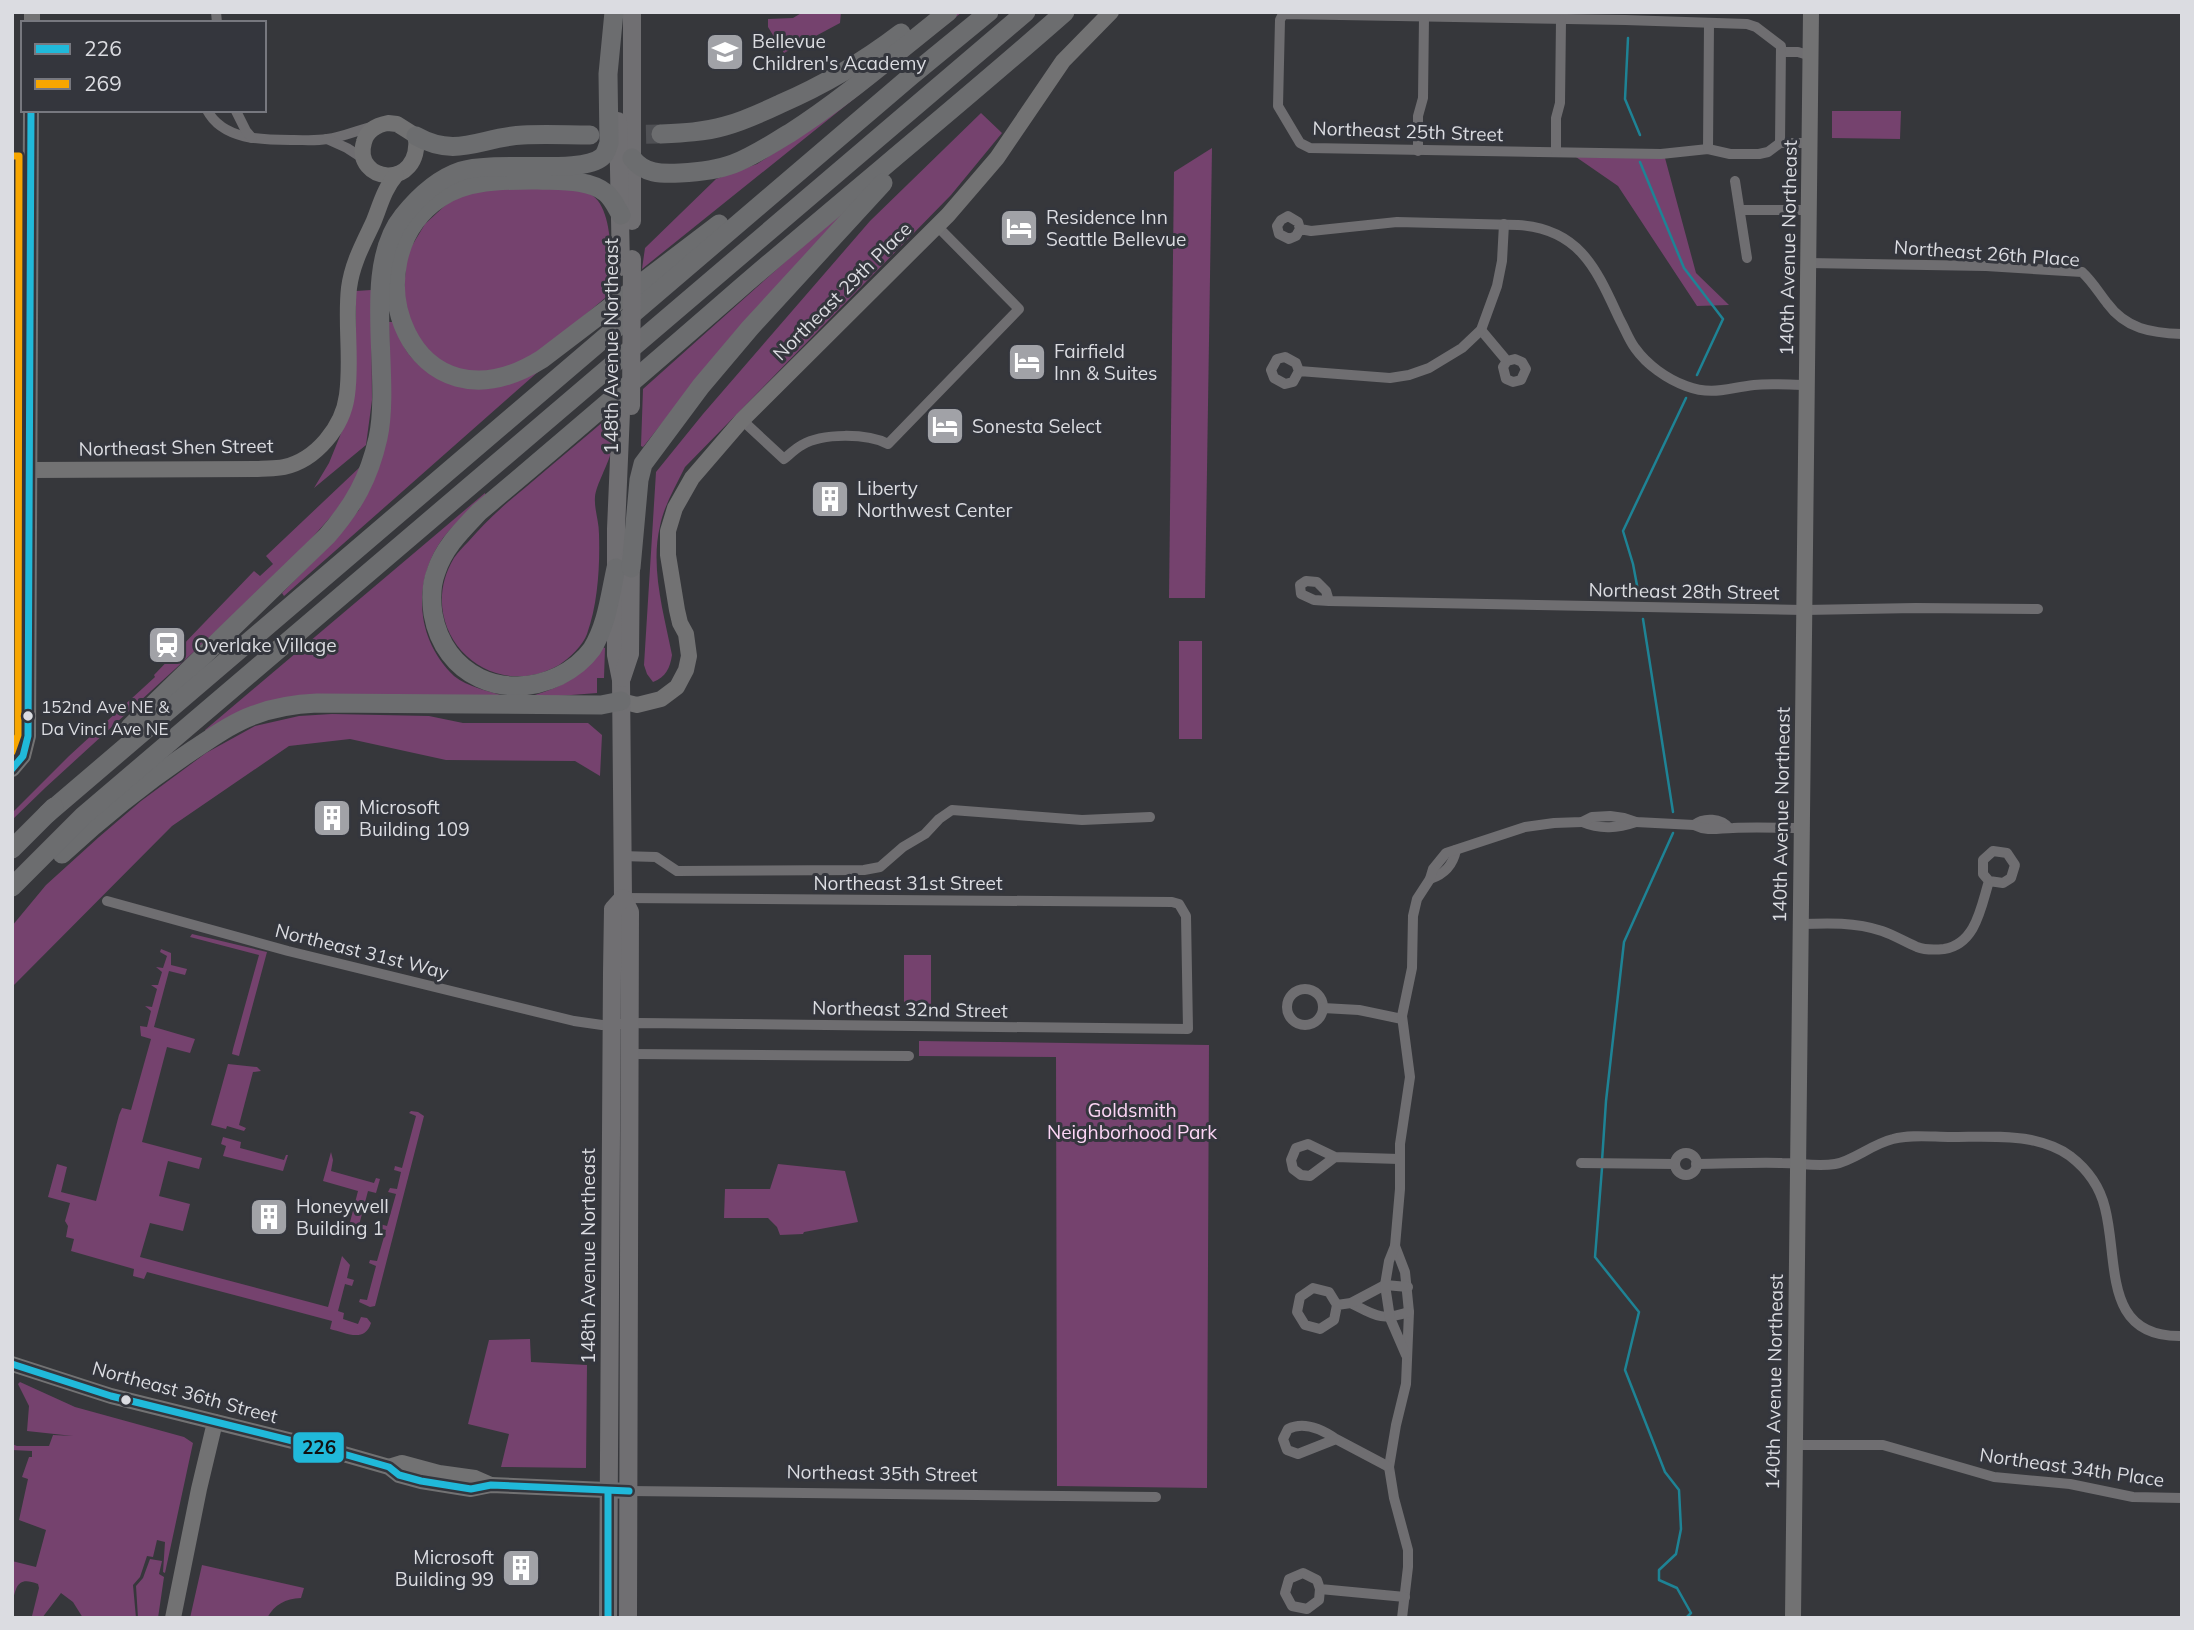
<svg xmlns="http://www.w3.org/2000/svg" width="2194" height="1630" font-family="Mulish,sans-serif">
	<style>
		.green { fill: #75426e }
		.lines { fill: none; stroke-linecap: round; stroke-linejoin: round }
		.stream { stroke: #1e8395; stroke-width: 2.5 }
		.highway-tunnel { stroke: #4f5054; stroke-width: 19; stroke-dasharray: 19 10; stroke-linecap: butt }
		.street { stroke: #6f6e71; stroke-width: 10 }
		.secondary { stroke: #727273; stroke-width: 16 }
		.primary { stroke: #706f72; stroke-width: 18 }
		.highway { stroke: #6c6d6f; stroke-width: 19 }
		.primary-bridge { stroke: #706f72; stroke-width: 18 }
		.bus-1-casing { stroke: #34363d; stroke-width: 12 }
		.bus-2-casing { stroke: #34363d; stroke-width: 12 }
		.bus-1 { stroke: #20b9da; stroke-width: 7 }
		.bus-2 { stroke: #f7a600; stroke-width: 7 }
		.bus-dot { fill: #dbdce1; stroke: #34363d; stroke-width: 2.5 }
		.labels { text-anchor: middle; stroke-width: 6; stroke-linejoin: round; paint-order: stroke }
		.bus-label { font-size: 17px; fill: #dbdce1; stroke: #34363d; text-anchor: start }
		.poi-label { font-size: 19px; fill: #dbdce1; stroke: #34363d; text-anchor: start }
		.street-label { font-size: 19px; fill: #dbdce1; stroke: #34363d }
		.park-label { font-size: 19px; fill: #fdd6f6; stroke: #34363d }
		.line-badge { stroke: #34363d; stroke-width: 2.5 }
		.pale-badge-label { font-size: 19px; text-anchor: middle; font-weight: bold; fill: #111 }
	</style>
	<rect width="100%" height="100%" fill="#36373b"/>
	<g class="green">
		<path d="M803,12H841L840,23L784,53L768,27V19L793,18Z"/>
		<path d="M954,12H962L642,269L645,248L716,179L757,164L782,148Z"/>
		<path d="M1832,111H1901L1900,139L1832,138Z"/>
		<path d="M981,113L1002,133L951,195L685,467C676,486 664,505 660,526C650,568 664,614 672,655C670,668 666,677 653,682L647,674L644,665L656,472L703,414L870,221Z"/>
		<path d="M1212,148L1205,598H1169L1174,172Z"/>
		<path d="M1576,157L1665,158L1696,273L1729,305L1697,306L1618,186Z"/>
		<path d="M871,185L733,334L643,447L641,446L643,389Z"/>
		<path d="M530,187C544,188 578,187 590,194C615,207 611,269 611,293L553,342L515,366L471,374L442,364L421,344L403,302L407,254L425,224L451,200L477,190Z"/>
		<path d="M371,290L372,400L366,445L314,488L329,463L353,404L356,381V291Z"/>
		<path d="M389,322H394C397,330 400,339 404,347C424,380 467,395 504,384C516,381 528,375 539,371L284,596L282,593L329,546L359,510L390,386Z"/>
		<path d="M611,415C612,427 614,441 611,452C608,465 596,485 595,497C594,509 599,521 599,534C600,566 598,603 587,634C583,645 570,658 559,665C487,706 412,628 454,558C458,552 463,547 468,542C486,521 505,504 526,487C554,463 583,439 611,415Z"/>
		<path d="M360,467L352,488L335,512L295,557L186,659L45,788L12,820V813L69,756L155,677L154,675L254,571L260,576L273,564L266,556Z"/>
		<path d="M485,493L486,496C472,509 455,522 443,538C412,581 415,639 454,676C467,687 489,691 504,696L326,695L207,733L205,730Z"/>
		<rect x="1179" y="641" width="23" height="98"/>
		<path d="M602,647L605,648L604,678H597V693L546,697L532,696C569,684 578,678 602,647Z"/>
		<path d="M332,714L429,716L463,723H588L602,735L600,776L575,761L446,760L350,739L289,746L172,826L12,987V926L46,885L99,837L141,801L206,753L255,726L299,716Z"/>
		<path d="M192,934L267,952L239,1056L232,1054L233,1049L259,955L190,937Z"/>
		<path d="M161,949L171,953V965L187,969L185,975L169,971L154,1027L195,1039L190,1053L167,1047L142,1142L202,1158L199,1169L168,1161L159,1196L190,1204L183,1231L150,1223L140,1257L328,1307L342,1256L350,1265L347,1278L354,1280L352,1286L345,1284L338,1311L344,1313L343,1319L358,1324L361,1317L367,1318L371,1323C365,1343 346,1333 330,1329L332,1321L147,1272L144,1279L133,1276L134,1269L71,1251L74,1239L66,1237L68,1226L65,1221L70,1203L48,1197L57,1164L67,1167L61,1192L96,1201L119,1115L122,1108L131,1110L151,1039L141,1036L140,1026L147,1027L151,1011L145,1006L152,1007L157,989L151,985H158L162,972L156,967L163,968L167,956L160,952Z"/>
		<rect x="904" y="955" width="27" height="50"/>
		<path d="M919,1041L1209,1045L1207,1488L1057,1486L1056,1057L919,1056Z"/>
		<path d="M228,1064L257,1067L261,1071L253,1072L239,1125L246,1128L244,1131L227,1126L226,1129L211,1125Z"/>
		<path d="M411,1111L418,1112L424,1116L375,1306L370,1307L359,1302L360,1299L367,1300L376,1266L369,1263L370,1260L377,1261L386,1230L379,1228L380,1224L387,1226L396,1194L388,1192L390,1188L397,1189L401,1172L394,1170L395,1166L402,1168L416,1116L409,1113Z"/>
		<path d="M223,1137L241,1142L240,1148L284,1160L286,1155H288L283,1171L223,1156L226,1146L221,1144Z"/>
		<path d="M331,1152L333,1160L331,1171L374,1183L376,1178L380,1179L376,1193L368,1191L358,1229L348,1230L358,1191L323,1181Z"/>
		<path d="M778,1164L845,1171L858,1222L804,1232L803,1234L780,1235L777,1227L768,1218H724L725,1189H770Z"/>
		<path d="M530,1339L531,1362L587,1365L586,1468L501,1467L509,1434L468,1424L489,1340Z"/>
		<path d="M20,1382L75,1407L184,1437L193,1443L165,1573L163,1572L165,1542L157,1540L153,1557L147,1556L140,1577L133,1585L136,1618H83L73,1602L61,1593L42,1618L32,1616L39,1588L38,1584C17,1576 16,1587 12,1605V1561L36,1567L46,1530L19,1520L28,1479L22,1477L29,1457H32V1451L12,1450V1444L17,1446H49L53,1435L73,1436L27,1431L29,1406L18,1384Z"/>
		<path d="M150,1559L162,1561L159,1574L164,1577L158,1618H138L136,1586L143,1578Z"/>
		<path d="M202,1565L304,1588L301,1598C285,1599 275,1604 267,1618H190Z"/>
	</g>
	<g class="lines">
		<g class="stream">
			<path d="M1628,38L1625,99L1640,135"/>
			<path d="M1640,162L1684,268L1723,319L1697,375"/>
			<path d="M1639,596L1633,564L1623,531L1686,398"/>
			<path d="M1643,619L1673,812"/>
			<path d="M1602,1161L1606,1101L1624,942L1673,833"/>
			<path d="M1602,1168L1595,1257L1639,1312L1625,1370L1665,1472L1679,1490L1681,1529L1676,1554L1659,1570V1580L1677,1588L1691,1613L1686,1618"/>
		</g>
		<path class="highway-tunnel" d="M617,135L661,134"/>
		<g class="street">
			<path d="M216,12L217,23"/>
			<path d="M1781,52H1798L1811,56"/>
			<path d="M207,110C223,141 265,140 294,140C305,140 316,141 327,139C343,137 358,130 374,126"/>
			<path d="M236,111L246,131L252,138"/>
			<path d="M327,139L347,148L364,159"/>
			<path d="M1780,143L1781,46L1756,27L1747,24L1625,20L1283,14L1280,20L1278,106L1300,143L1310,148L1661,154L1708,149L1730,154H1759L1768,152L1780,143H1810"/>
			<path d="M1708,149L1709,24"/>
			<path d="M1418,151V116L1423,98L1424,17"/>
			<path d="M1556,152V118L1560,103L1561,20"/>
			<path d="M1735,181L1747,258"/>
			<path d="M1740,210H1808"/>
			<path d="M1300,229L1296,236L1289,239L1279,234L1277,226L1281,220L1288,216L1298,222L1300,229L1311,231L1397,222L1518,225C1581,229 1597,271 1620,320C1625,329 1629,340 1635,348C1647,365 1667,379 1686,386C1713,396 1727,388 1754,385C1771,383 1790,385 1807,385"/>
			<path d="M1808,263L1986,266L2082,272C2092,281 2099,293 2107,303C2126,329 2151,333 2182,334"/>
			<path d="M12,306H31"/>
			<path d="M1481,330L1507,361L1503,367L1506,379L1513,382L1521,380L1526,369L1522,362L1515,359L1507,361"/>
			<path d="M1299,371L1293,382L1285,384L1274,378L1271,370L1277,359L1285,357L1296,363L1299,371L1390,378L1409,375L1429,368L1462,348L1481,330L1497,286L1502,261L1504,224"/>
			<path d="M742,420L784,459C790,454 796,448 802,445C822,433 867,433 888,444L1019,309L937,226"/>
			<path d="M12,469L31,470"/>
			<path d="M1329,601L1314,600L1301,594L1300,585L1306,581L1317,582L1326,591L1329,601L1804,610L1916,608L2038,609"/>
			<path d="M1582,822C1601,830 1618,828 1636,822"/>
			<path d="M1694,825C1704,817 1721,818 1729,828"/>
			<path d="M621,856L656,857L677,871L864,870L880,867L903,847L925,834L939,819L952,810L1082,820L1150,817"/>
			<path d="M1430,879C1445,874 1453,865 1456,850"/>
			<path d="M107,901L288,951L574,1021L602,1025L640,1023L1188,1029L1186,916L1179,904L1172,902L623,898"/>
			<path d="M1800,924C1828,923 1855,922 1882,931C1894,935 1905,942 1917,947C1925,950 1934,950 1944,949C1976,944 1981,907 1989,881L2003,883L2011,878L2015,865L2007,853L1993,851L1983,860V874L1989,881"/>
			<circle cx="1305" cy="1007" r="18"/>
			<path d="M1323,1008L1359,1010L1402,1019"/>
			<path d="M631,1054L909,1056"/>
			<circle cx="1686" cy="1164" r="11"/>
			<path d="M1335,1157L1308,1144L1296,1148L1291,1160L1293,1169L1301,1175L1310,1176L1335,1157L1399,1159"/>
			<path d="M1581,1163L1675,1164"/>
			<path d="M1696,1164C1725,1164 1753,1162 1782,1163C1799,1163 1817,1167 1835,1164C1853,1161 1872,1144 1893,1139C1911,1134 1932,1137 1951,1137C1977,1137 2006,1135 2031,1140C2045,1143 2059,1148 2070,1156C2087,1169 2100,1187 2105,1208C2119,1262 2102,1338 2182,1336"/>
			<path d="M1395,1246L1405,1272L1409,1312L1406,1384L1396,1425L1389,1467L1394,1498L1408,1550V1567L1402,1618"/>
			<path d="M1351,1303C1376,1316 1381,1321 1409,1312"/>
			<path d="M1337,1305L1334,1320L1320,1329L1305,1325L1297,1312L1300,1297L1313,1288L1329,1292L1337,1305L1351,1303L1385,1285L1408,1287"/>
			<path d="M1406,1355L1390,1318L1385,1285L1389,1261L1395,1246L1400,1189V1144L1410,1077L1402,1016L1412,968L1413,916L1417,899L1430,879L1433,869L1446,853L1525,827L1554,823L1582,822L1592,817L1610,816L1624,818L1636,822L1694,825C1708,832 1719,828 1733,828C1756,827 1779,828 1802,828"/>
			<path d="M1336,1439C1323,1430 1304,1421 1288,1429L1283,1439L1287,1450L1298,1454L1336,1439L1389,1467"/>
			<path d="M1795,1445H1883L1994,1477L2070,1484L2133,1497L2182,1498"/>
			<path d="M629,1491L1156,1497"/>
			<path d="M1320,1589L1319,1600L1307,1609L1292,1606L1285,1593L1289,1579L1303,1573L1317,1580L1320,1589L1405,1597"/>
		</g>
		<g class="secondary">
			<path d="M32,23V12"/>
			<path d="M388,123L397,124L416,136C422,192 352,183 364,142C367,130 377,125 388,123Z"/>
			<path d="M31,470L257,469C266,468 275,469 284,467C316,460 343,427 347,395C352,359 345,323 349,288C352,264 363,244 373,223C380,206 384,189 396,175"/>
			<path d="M621,701L637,705L661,699L677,687L686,670L689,656L686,634L680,623L677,610L668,555V531L675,508L692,478L742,420L948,215L997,158L1063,61L1111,12"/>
			<path d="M12,769L23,756L28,736L31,110"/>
			<path d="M12,1364L111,1396L333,1451L389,1467L399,1475L421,1481L471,1489L491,1485L629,1491"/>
			<path d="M389,1467L402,1463L439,1473L475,1478L491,1485"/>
			<path d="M173,1618L199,1489L215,1422"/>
			<path d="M1793,1618L1811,12"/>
		</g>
		<g class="primary">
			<path d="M632,12V221"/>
			<path d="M618,121L621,267"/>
			<path d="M621,412L616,529V655L621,680L623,898L630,912L628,1618"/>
			<path d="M622,678L630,654L631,553"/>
			<path d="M608,1618L612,972L613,909L623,898"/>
		</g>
		<g class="highway">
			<path d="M661,134C683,133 704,132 725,126C744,121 763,112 780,104C824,85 863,62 901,33"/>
			<path d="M416,136C457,159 481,137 523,135C545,134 568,135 590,135"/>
			<path d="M632,158C644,174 661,174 680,173C698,172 717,170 733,164C754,156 771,144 790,133C846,97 896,53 948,12"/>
			<path d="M621,215C616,207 613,199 606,193C589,179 559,181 538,180C506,180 468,179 440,198C346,261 411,441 542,359L719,224"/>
			<path d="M616,568C610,595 607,625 592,649C584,660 571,670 559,676C504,702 444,676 433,614C431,600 431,585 436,572C444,547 462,530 479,512C566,439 652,365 737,291C846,197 957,107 1065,12"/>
			<path d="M631,568L639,480L643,464L701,386L750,328L883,183"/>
			<path d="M130,727L327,536C354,505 369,478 378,438C392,373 360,269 403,216C419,196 437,179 461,171C496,160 582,175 602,157C606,154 607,148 609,143L608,74L614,12"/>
			<path d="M47,814L911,76L989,12"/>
			<path d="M12,849L54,807"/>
			<path d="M62,854C103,816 147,781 193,750C213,737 232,723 254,715C275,707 296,704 317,703L601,705L621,701"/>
			<path d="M12,887L83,816L1026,12"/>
		</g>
		<path class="primary-bridge" d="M631,406L632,259"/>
		<g class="bus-1-casing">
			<g id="bus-1">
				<path d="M12,769L23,756L28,736L31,110"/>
				<path d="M12,1364L111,1396L333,1451L389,1467L399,1475L421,1481L471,1489L491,1485L629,1491"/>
				<path d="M608,1491V1618"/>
			</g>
		</g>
		<g class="bus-2-casing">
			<path id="bus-2" d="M12,156H19L18,735L12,752"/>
		</g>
		<use href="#bus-1" class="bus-1"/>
		<use href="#bus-2" class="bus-2"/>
	</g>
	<defs>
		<g id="school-square" transform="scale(2.0125)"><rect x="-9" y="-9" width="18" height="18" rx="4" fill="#a1a2a7" stroke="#34363d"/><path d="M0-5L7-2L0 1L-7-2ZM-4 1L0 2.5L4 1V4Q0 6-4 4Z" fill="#fff"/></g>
		<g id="hotel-square" transform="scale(2.0125)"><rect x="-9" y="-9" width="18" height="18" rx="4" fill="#a1a2a7" stroke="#34363d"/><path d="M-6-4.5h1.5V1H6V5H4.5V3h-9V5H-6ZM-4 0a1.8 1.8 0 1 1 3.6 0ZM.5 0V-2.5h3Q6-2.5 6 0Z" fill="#fff"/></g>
		<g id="building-square" transform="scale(2.0125)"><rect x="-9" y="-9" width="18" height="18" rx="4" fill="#a1a2a7" stroke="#34363d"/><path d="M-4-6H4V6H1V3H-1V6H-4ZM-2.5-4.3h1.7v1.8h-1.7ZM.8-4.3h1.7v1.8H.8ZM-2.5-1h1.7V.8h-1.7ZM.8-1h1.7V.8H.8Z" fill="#fff"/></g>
		<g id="station-square" transform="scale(2.0125)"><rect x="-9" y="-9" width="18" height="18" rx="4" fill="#a1a2a7" stroke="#34363d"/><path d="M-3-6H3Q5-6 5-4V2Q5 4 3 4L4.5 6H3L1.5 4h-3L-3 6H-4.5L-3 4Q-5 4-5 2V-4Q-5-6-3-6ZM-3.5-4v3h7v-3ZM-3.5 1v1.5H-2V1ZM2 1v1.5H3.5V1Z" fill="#fff"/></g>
	</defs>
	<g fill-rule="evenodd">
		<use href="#school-square" x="725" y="52"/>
		<use href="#hotel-square" x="1019" y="228"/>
		<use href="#hotel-square" x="1027" y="362"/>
		<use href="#hotel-square" x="945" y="426"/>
		<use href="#building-square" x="830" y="499"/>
		<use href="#station-square" x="167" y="645"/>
		<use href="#building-square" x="332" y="818"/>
		<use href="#building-square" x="269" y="1217"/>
		<use href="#building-square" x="521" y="1568"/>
	</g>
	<g class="bus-dot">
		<circle cx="28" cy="716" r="6"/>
		<circle cx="126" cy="1400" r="6"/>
	</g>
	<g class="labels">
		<g class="bus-label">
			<text x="41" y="713">152nd Ave NE &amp;<tspan x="41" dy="22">Da Vinci Ave NE</tspan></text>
		</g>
		<g class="poi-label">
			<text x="752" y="48">Bellevue<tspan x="752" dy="22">Children's Academy</tspan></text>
			<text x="1046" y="224">Residence Inn<tspan x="1046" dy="22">Seattle Bellevue</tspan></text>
			<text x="1054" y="358">Fairfield<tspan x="1054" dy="22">Inn &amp; Suites</tspan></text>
			<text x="972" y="433">Sonesta Select</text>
			<text x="857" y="495">Liberty<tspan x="857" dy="22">Northwest Center</tspan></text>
			<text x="194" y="652">Overlake Village</text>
			<text x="359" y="814">Microsoft<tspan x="359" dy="22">Building 109</tspan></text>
			<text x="296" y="1213">Honeywell<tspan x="296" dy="22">Building 1</tspan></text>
			<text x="494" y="1564" text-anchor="end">Microsoft<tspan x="494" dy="22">Building 99</tspan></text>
		</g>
		<g class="street-label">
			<text transform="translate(1408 131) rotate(2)" y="7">Northeast 25th Street</text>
			<text transform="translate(1788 248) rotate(-89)" y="7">140th Avenue Northeast</text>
			<text transform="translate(1987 253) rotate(4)" y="7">Northeast 26th Place</text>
			<text transform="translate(842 291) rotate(-45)" y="7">Northeast 29th Place</text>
			<text transform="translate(611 346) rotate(-90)" y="7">148th Avenue Northeast</text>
			<text transform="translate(176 447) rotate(-1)" y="7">Northeast Shen Street</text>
			<text transform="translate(1684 591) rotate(1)" y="7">Northeast 28th Street</text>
			<text transform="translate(1781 815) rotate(-89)" y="7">140th Avenue Northeast</text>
			<text x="908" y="890">Northeast 31st Street</text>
			<text transform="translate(362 951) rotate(14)" y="7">Northeast 31st Way</text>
			<text transform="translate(910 1009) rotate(1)" y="7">Northeast 32nd Street</text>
			<text transform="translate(588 1256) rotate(-90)" y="7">148th Avenue Northeast</text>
			<text transform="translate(1774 1382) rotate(-89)" y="7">140th Avenue Northeast</text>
			<text transform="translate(185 1392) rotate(15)" y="7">Northeast 36th Street</text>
			<text transform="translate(2072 1467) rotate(8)" y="7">Northeast 34th Place</text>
			<text transform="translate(882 1473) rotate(1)" y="7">Northeast 35th Street</text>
		</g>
		<g class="park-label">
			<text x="1132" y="1117">Goldsmith<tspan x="1132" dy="22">Neighborhood Park</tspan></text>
		</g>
	</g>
	<rect class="line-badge" x="292" y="1431" width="53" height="33" rx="7" fill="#20b9da"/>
	<g class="pale-badge-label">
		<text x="319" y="1454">226</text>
	</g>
	<rect width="2194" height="1630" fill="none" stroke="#dbdce1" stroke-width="28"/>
	<rect x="21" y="21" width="245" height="91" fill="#34363d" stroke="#77787f" stroke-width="2"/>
	<rect x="35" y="44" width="35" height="10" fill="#20b9da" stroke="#77787f" stroke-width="2"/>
	<text x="84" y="56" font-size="21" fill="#dbdce1">226</text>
	<rect x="35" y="79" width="35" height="10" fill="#f7a600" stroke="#77787f" stroke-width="2"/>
	<text x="84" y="91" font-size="21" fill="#dbdce1">269</text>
</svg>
